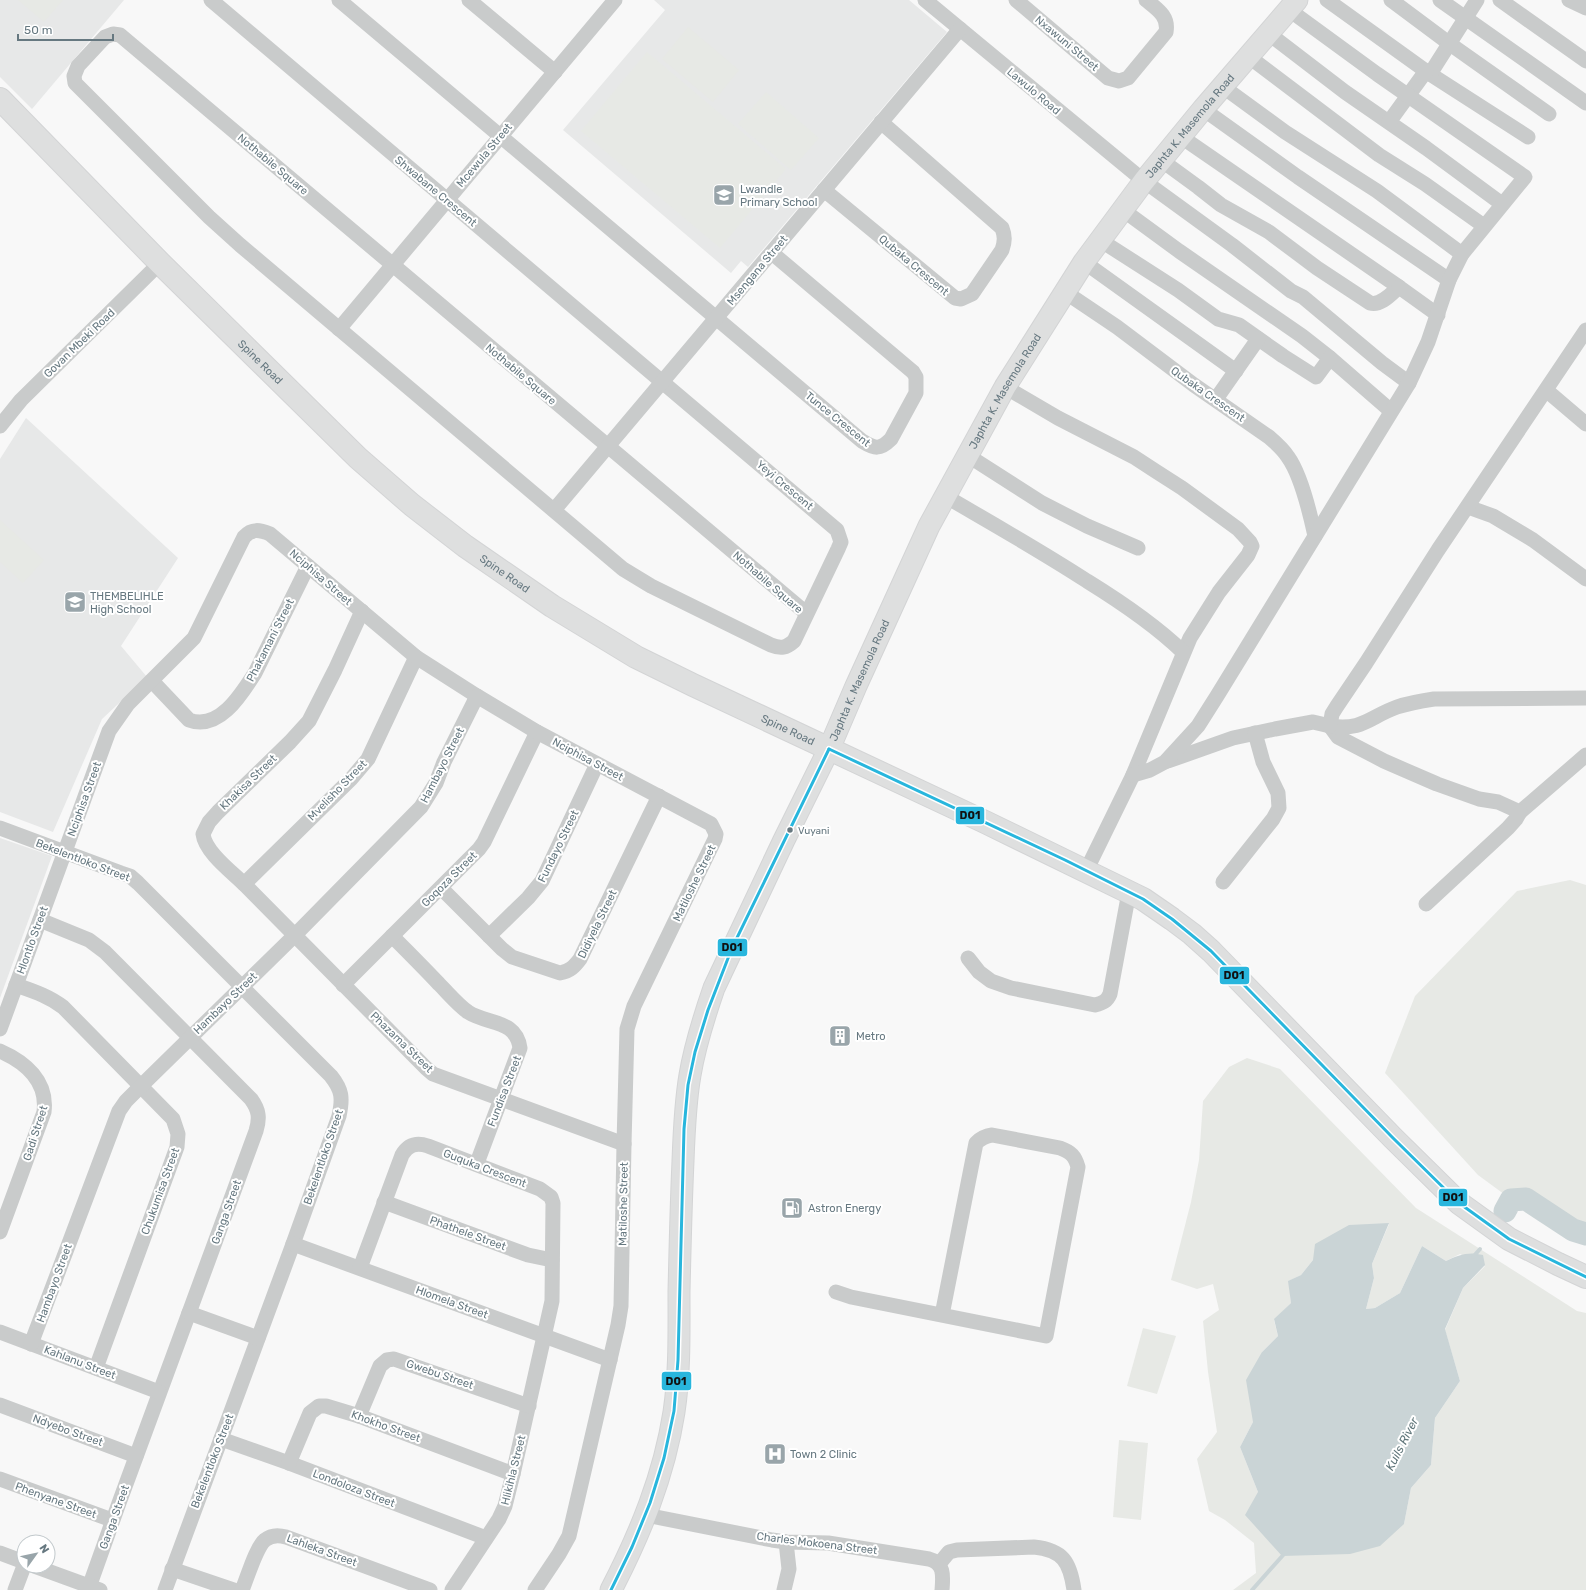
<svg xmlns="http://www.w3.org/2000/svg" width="1586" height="1590" font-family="Rubik,sans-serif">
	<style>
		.built { fill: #e7e8e8 }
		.green { fill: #e7e9e5; fill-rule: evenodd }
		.water { fill: #cad4d6 }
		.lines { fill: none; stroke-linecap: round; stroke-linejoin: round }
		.stream { stroke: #cad4d6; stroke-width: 4 }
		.river { stroke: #cad4d6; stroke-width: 23 }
		.secondary-casing { stroke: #d3d4d5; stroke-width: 23 }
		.primary-casing { stroke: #d3d4d5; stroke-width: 24 }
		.street { stroke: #c9cbcb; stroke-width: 15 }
		.secondary { stroke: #dedfdf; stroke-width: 21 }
		.primary { stroke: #dedfdf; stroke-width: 22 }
		.bus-1-casing { stroke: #fff; stroke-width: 6 }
		.bus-1 { stroke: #28b6dd; stroke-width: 3 }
		.bus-dot { fill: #667880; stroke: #fff; stroke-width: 1.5 }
		.labels { text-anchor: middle; stroke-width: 4; stroke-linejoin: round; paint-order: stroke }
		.bus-label { font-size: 10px; fill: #667880; stroke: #fff; text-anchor: start }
		.street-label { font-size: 11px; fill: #667880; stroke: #fff }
		.poi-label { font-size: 11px; fill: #667880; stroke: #fff; text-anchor: start }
		.water-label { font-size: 12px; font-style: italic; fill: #60767a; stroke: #fff }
		.line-badge { stroke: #fff; stroke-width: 1.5 }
		.pale-badge-label { font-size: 11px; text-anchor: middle; font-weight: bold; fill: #111 }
	</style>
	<rect width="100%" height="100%" fill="#f8f8f8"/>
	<g class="built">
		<path d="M0,0H124L32,109L0,77Z"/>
		<path d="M654,0H909L947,32L748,267L741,261L731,273L563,130L665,10Z"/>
		<path d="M26,418L178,558L121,646L147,677L102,719L53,832L0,812V459Z"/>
		<path d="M0,838L52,856L0,998Z"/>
	</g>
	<g class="green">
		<path d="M18,0H63L44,22Z"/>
		<path d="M688,27L739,70L713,102L662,59Z"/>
		<path d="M647,52L786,169L720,248L581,131Z"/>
		<path d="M766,92L819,138L791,170L738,124Z"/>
		<path d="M0,520L44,560L23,583L0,562Z"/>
		<path d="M1570,880L1586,885V1241L1535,1217L1478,1175L1385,1073L1415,996L1517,891Z"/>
		<path d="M1247,1058L1280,1069L1416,1208L1577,1311L1586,1313V1590H1233L1256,1573L1254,1543L1225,1520L1209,1511L1197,1459L1217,1432L1208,1372L1203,1321L1219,1310L1213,1284L1197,1289L1171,1280L1191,1202L1199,1160L1203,1101L1229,1067ZM1389,1224L1372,1264L1374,1278L1366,1309L1375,1308L1400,1293L1422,1246L1446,1261L1460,1254L1485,1266L1463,1288L1445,1330L1460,1381L1435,1418L1431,1465L1411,1488L1404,1524L1258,1492L1240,1447L1253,1422L1262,1352L1278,1336L1274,1320L1291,1303L1289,1281L1301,1275L1313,1260Z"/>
		<path d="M1143,1328L1176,1336L1157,1394L1127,1386Z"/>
		<path d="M1119,1440L1148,1443L1141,1520L1113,1517Z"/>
	</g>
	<path class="water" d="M1389,1223L1372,1264L1374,1278L1366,1309L1375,1308L1400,1293L1422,1246L1446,1261C1458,1255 1469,1251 1483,1255L1485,1265L1463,1288L1445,1329L1460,1381L1435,1418L1431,1465L1411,1488L1404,1524L1380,1546L1350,1554L1282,1556L1245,1515L1258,1492L1240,1447L1253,1422L1246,1380L1262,1352L1278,1336L1274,1319L1291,1303L1288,1281L1301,1275L1313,1260L1315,1244L1349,1225Z"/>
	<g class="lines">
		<g class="stream">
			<path d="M1473,1257L1480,1249"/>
			<path d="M1252,1590L1285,1553"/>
		</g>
		<path class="river" d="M1505,1211L1511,1200L1526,1199L1573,1230L1586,1234"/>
		<g class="secondary-casing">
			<g id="secondary">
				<path id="s1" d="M611,1590C640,1534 664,1476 674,1412C680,1372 679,1332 679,1292C680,1248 681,1205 683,1161C684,1133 685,1104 690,1075C695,1045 704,1017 714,988L784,840L829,749L856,686L929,526L1005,387L1084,262L1144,181L1203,109L1297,0"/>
			</g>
		</g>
		<g class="primary-casing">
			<g id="primary">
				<path id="s2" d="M0,99L160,263L358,458L412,505L465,546L552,606L636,657L693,685L985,822L1143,899L1172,919L1192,934L1211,951L1393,1138L1459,1203L1509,1239L1558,1264L1586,1277"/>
			</g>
		</g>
		<g class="street">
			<path d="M211,0L837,530L841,542L838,549L794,641C786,648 781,649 771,645L651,586L623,569L240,245L209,217L75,83L74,76L78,66L105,37L113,34L120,35L806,613"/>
			<path d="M339,0L862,441C875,449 880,450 891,439L916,393V377L913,372L772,253"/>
			<path d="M469,0L555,72"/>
			<path d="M925,0L1144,181L1232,245L1291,291L1303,297L1382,363L1409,383"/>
			<path d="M1016,0L1108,78L1119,81L1128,78L1166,32C1169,16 1157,9 1146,0"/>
			<path d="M1327,0L1430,74L1528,137"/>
			<path d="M1391,0L1450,44L1549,114"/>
			<path d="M1440,0L1586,103"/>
			<path d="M1500,0L1586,61"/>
			<path d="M1569,0L1586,8"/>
			<path d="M1268,33L1345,92L1426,148L1502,204"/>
			<path d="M1248,56L1379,155L1425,184L1484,226"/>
			<path d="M1430,74L1477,0"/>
			<path d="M1222,86L1285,132L1377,191L1462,254"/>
			<path d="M1203,109L1298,177L1449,280"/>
			<path d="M1389,122L1426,71"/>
			<path d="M1161,160L1198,187L1221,205L1269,232L1317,268L1370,303C1381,306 1391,294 1399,287L1180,136"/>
			<path d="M824,190L955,298L961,299L972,294L1002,250C1005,241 1005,236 1002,228L881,122"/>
			<path d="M1123,210L1179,251L1302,336L1330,358L1391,411"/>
			<path d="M1100,240L1178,290L1218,319L1239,325L1283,356L1316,377L1330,358"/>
			<path d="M1084,262L1236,371"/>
			<path d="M1399,287L1438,315"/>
			<path d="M1065,292L1117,327L1194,385L1269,437C1276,443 1283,449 1288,457C1301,475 1310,513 1315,536"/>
			<path d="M339,329L615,0"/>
			<path d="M1005,387L1058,418L1134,457L1157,472L1182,488L1238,529L1250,542L1252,546L1248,555L1219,592L1190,638L1133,775L1086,871"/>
			<path d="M1546,390L1586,424"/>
			<path d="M1216,399L1258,339"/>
			<path d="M0,426L21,400L160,263"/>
			<path d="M967,455L1042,503L1087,526L1138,548"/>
			<path d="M945,496C993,524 1041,551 1087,581C1121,602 1154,624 1183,652"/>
			<path d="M1468,507L1493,516L1533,540L1586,579"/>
			<path d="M554,510L960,29"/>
			<path d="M362,611L335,670L309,721L290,742L218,812L209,822L203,834C205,852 232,872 244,884L426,1068L433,1074L624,1144"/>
			<path d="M152,681L189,720C219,731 241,695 255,673L308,566"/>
			<path d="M1330,726L1338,737L1384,761L1437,784L1479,799L1498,802L1520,812L1586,755"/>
			<path d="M1330,726C1363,731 1369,717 1397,707C1409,703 1421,701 1434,699L1586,698"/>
			<path d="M1168,761L1233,738L1275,729L1313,722L1330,726L1332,714L1337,706L1366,663L1438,550L1586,330"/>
			<path d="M1133,775L1150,770L1165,762L1198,726L1217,696L1409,383L1428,342L1449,280L1462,254L1525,177L1377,74L1288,9"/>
			<path d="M0,828L121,873L130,876L138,883L331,1076C342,1090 343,1098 339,1116L293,1244L165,1590"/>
			<path d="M1223,882L1273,819L1279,808L1278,793L1263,762L1255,733"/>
			<path d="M244,884L351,779L368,759L416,657"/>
			<path d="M441,888L502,949L512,957L560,973C570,971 574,967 580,959L659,796"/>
			<path d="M1426,904L1508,828L1516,819L1520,812"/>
			<path d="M40,920L89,940L105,952L251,1099C259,1110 260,1118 256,1131L119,1503L88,1590"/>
			<path d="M392,936C408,952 424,968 439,984C449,994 458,1005 468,1012C488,1025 516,1019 520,1048L477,1163"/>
			<path d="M489,936L528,898L542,881L597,764"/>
			<path d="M968,958L979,972L991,981L1011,988L1095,1005C1103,1003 1107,1001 1110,994L1129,892"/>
			<path d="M16,985C33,991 49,996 63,1007L173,1119L178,1134L177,1147L96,1368"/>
			<path d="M343,985L479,849L484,842L537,732"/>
			<path d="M0,1029L109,731L128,704L194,638L244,537C252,528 260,530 270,534L416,657L477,696L537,732L711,824L716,834L715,839L634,1006L627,1029L624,1144L621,1306L618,1325L569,1536L559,1554L535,1590"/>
			<path d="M0,1051C25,1062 48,1081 44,1112L0,1232"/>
			<path d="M384,1202L528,1255L552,1260"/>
			<path d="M293,1244L610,1360"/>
			<path d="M360,1268L402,1155C408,1145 416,1142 428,1146L540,1189L551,1197L553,1203L552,1301L513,1474L505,1506L499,1519L452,1590"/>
			<path d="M836,1292L851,1297L1046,1336L1078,1167C1075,1156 1071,1152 1060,1148L992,1135C985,1136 981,1138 976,1143L942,1315"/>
			<path d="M189,1313L258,1338"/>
			<path d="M0,1332L159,1392"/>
			<path d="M31,1344L119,1111L126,1101L141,1086L294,936L421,807L436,783L444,762L477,696"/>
			<path d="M0,1405L136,1456"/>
			<path d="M359,1416L380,1366L387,1360L394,1359L529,1406"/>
			<path d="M221,1439L289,1463L486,1538"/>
			<path d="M289,1463L310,1413L319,1406H326L359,1416L513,1474"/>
			<path d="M0,1479L112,1520"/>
			<path d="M646,1515L772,1540L786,1542L828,1543L929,1559C945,1563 943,1577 942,1590"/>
			<path d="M0,1553L24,1562"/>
			<path d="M939,1564L949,1552L957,1550L1034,1547C1063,1550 1070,1562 1074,1590"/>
			<path d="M34,1566L100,1590"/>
			<path d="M172,1569L234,1590"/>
			<path d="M15,1590L24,1566"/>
			<path d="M242,1590C247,1579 256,1547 265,1540C271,1535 279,1535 286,1537L430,1590"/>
			<path d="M784,1590L789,1569L786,1542"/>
		</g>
		<use href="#secondary" class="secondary"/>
		<use href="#primary" class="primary"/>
		<g class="bus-1-casing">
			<g id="bus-1">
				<path d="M829,749L1065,860L1143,899L1172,919L1211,951L1393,1138L1459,1203L1509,1239L1586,1277"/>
				<path d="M611,1590L632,1547L650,1503L664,1458L674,1411L678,1360L684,1129L688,1085L695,1052L708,1010L732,948L829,749"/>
			</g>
		</g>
		<use href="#bus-1" class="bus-1"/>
	</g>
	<defs>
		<g id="school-square" transform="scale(1.15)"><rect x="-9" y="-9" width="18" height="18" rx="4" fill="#99a5aa" stroke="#fff"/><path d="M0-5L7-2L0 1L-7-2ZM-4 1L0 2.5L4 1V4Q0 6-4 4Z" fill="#fff"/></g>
		<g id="building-square" transform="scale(1.15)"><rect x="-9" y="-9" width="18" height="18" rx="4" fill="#99a5aa" stroke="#fff"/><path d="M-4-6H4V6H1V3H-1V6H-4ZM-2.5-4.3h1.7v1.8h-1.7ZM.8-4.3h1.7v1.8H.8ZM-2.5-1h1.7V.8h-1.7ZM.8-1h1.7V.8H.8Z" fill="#fff"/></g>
		<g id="fuel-square" transform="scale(1.15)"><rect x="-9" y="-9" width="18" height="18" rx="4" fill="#99a5aa" stroke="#fff"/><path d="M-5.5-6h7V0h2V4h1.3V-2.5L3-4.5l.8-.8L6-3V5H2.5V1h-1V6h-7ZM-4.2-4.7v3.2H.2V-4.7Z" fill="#fff"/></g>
		<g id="hospital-square" transform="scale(1.15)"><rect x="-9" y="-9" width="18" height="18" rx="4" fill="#99a5aa" stroke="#fff"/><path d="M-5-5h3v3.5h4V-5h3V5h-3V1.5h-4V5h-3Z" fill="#fff"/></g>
	</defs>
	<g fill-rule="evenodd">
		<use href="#school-square" x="724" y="195"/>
		<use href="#school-square" x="75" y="602"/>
		<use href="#building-square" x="840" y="1036"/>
		<use href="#fuel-square" x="792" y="1208"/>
		<use href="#hospital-square" x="775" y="1454"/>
	</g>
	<circle class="bus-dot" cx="790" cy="830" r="3.5"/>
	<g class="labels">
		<g class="bus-label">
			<text x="798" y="834">Vuyani</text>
		</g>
		<g class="street-label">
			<text transform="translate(1067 43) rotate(40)" y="4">Nxawuni Street</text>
			<text transform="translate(1034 91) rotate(40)" y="4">Lawulo Road</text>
			<text dy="4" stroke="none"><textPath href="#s1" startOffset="1606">Japhta K. Masemola Road</textPath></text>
			<text transform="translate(484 155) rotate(-50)" y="4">Mcewula Street</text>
			<text transform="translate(273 164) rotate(40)" y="4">Nothabile Square</text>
			<text transform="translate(436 191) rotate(40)" y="4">Shwabane Crescent</text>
			<text transform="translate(914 265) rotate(40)" y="4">Qubaka Crescent</text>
			<text transform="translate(757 270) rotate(-50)" y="4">Msengana Street</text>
			<text transform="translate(79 343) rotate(-44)" y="4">Govan Mbeki Road</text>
			<text dy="4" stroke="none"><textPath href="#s2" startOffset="370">Spine Road</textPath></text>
			<text transform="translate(521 374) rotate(40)" y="4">Nothabile Square</text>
			<text dy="4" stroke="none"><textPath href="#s1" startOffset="1282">Japhta K. Masemola Road</textPath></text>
			<text transform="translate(1208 394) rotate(35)" y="4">Qubaka Crescent</text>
			<text transform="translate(838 419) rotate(39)" y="4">Tunce Crescent</text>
			<text transform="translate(785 485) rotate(40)" y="4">Yeyi Crescent</text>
			<text dy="4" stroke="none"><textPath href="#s2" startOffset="694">Spine Road</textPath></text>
			<text transform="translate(321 577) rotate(41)" y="4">Nciphisa Street</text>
			<text transform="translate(768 582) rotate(41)" y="4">Nothabile Square</text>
			<text transform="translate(270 640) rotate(-63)" y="4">Phakamani Street</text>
			<text dy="4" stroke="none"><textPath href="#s1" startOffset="958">Japhta K. Masemola Road</textPath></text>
			<text dy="4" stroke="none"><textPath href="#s2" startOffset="1018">Spine Road</textPath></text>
			<text transform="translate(588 759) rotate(28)" y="4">Nciphisa Street</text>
			<text transform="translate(442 765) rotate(-63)" y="4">Hambayo Street</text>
			<text transform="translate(248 782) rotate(-44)" y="4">Khakisa Street</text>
			<text transform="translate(337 790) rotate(-46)" y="4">Mvelisho Street</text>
			<text transform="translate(84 799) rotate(-70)" y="4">Nciphisa Street</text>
			<text transform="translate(558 846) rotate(-64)" y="4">Fundayo Street</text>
			<text transform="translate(83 860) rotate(21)" y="4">Bekelentloko Street</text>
			<text transform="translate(449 879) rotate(-45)" y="4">Goqoza Street</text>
			<text transform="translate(694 883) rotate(-64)" y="4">Matiloshe Street</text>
			<text transform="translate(597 924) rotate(-64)" y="4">Didiyela Street</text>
			<text transform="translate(32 940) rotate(-70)" y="4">Hlontlo Street</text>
			<text transform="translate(225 1003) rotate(-44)" y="4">Hambayo Street</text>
			<text transform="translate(402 1042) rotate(44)" y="4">Phazama Street</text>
			<text transform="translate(504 1091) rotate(-69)" y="4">Fundisa Street</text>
			<text transform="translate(35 1133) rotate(-72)" y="4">Gadi Street</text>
			<text transform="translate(323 1157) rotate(-71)" y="4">Bekelentloko Street</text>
			<text transform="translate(485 1168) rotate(21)" y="4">Guquka Crescent</text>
			<text transform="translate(160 1191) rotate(-70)" y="4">Chukumisa Street</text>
			<text transform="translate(623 1204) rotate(-89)" y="4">Matiloshe Street</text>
			<text transform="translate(226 1212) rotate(-70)" y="4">Ganga Street</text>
			<text transform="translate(468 1233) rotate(20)" y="4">Phathele Street</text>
			<text transform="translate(54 1283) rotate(-70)" y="4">Hambayo Street</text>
			<text transform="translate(452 1302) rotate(20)" y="4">Hlomela Street</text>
			<text transform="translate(80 1362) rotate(21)" y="4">Kahlanu Street</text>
			<text transform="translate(440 1374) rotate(19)" y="4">Gwebu Street</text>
			<text transform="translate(386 1426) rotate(20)" y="4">Khokho Street</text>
			<text transform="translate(68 1430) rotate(20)" y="4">Ndyebo Street</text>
			<text transform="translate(212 1461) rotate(-69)" y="4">Bekelentloko Street</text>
			<text transform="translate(513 1470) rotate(-76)" y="4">Hlikihla Street</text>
			<text transform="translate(354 1488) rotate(21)" y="4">Londoloza Street</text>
			<text transform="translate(56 1500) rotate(20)" y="4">Phenyane Street</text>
			<text transform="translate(114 1517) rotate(-70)" y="4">Ganga Street</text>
			<text transform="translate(817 1543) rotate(7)" y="4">Charles Mokoena Street</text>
			<text transform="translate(322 1550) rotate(20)" y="4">Lahleka Street</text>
		</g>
		<g class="poi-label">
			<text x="740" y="193">Lwandle<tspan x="740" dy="13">Primary School</tspan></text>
			<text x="90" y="600">THEMBELIHLE<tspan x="90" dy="13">High School</tspan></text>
			<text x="856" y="1040">Metro</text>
			<text x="808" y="1212">Astron Energy</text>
			<text x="790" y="1458">Town 2 Clinic</text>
		</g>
		<g class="water-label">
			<text transform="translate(1402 1444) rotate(-63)" y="4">Kuils River</text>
		</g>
	</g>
	<g class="line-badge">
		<rect x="955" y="806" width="30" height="19" rx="4" fill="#28b6dd"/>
		<rect x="717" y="938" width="31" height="19" rx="4" fill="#28b6dd"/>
		<rect x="1219" y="966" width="31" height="19" rx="4" fill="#28b6dd"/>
		<rect x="1438" y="1188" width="30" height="19" rx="4" fill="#28b6dd"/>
		<rect x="661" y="1371" width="31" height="20" rx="4" fill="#28b6dd"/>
	</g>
	<g class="pale-badge-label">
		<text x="970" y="819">D01</text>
		<text x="732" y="951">D01</text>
		<text x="1234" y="979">D01</text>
		<text x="1453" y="1201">D01</text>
		<text x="676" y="1385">D01</text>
	</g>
	<g transform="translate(36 1554) rotate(57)"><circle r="19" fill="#ffffff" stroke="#c2c9cc"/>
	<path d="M0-3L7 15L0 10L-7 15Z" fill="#99a5aa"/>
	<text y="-6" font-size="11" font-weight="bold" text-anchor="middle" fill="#667880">N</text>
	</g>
	<path d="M18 34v6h95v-6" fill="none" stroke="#667880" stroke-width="2"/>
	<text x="24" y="34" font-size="12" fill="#667880" stroke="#ffffff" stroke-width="3" paint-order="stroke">50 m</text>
</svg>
